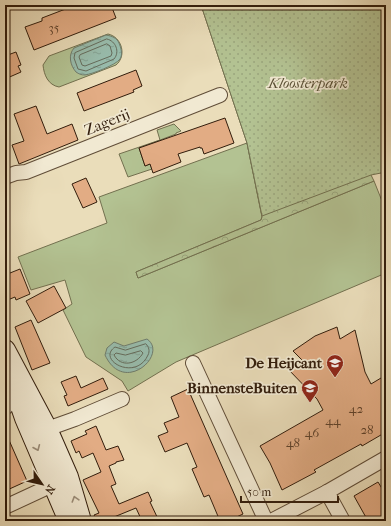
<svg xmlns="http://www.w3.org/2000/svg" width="391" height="526" font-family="'IM FELL French Canon',serif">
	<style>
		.grass { fill: #b3c292; stroke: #72704f }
		.forest { fill: url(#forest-crowns); stroke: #72704f }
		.park { fill: url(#park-dots); stroke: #72704f }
		.water { fill: url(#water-ripples); stroke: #6f7c6c }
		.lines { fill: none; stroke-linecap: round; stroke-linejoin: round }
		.shore { stroke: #656c5c; stroke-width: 1 }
		.building { fill: #e2ac84; stroke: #321d0c }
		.minor-casing { stroke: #604d38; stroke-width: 16 }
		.secondary-casing { stroke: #321d0c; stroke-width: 22 }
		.minor { stroke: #f1e9d2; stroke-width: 14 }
		.secondary { stroke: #f1e9d2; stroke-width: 20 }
		.oneway { stroke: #9b8d79 }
		.labels { text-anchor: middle; stroke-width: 3.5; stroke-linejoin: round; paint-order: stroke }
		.number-label { font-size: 13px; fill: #5e412a }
		.park-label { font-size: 15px; font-style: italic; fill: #594f34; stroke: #f1e9d2 }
		.street-label { font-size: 15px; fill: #321d0c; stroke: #f1e9d2 }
		.poi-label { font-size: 15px; font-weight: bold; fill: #321d0c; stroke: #f1e9d2; text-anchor: end }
	</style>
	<defs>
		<pattern id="forest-crowns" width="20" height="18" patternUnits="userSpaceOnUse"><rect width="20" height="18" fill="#b3c292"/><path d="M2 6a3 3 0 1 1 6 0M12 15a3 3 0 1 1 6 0" fill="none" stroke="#9aa67d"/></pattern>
		<pattern id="park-dots" width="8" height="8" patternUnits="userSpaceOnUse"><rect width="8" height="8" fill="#b3c292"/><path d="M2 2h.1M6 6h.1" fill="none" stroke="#9aa67d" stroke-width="1.8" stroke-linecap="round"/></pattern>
		<pattern id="water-ripples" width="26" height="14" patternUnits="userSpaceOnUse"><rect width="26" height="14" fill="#98bcac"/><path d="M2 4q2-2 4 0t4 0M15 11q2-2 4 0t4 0" fill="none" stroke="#83a193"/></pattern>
	</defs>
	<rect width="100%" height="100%" fill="#eaddba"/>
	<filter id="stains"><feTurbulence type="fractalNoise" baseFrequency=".005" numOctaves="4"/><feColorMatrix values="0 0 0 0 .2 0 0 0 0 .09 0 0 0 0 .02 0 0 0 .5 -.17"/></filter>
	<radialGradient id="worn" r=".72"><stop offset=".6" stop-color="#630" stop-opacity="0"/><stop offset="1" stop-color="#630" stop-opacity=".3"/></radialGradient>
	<g class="grass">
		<path d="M108,34C122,37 127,56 116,65L59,87C48,85 44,75 43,65L49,56Z"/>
		<path d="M174,124L181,131L176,133V134L139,148L145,166L150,164L152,169L128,177L119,154L160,140L157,130Z"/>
		<path d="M247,143L262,216L261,220L136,272L138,278L374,181L386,211V273L176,362L128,391L122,381L86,357L63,310L72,304L65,280L31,290L18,257L107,223L99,197Z"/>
	</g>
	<path class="forest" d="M201,5L371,175L374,181L138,278L136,272L261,220L262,217L247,143Z"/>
	<path class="park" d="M201,5H386V172L371,175L262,216L247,143Z"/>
	<g class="water">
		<path d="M106,35C112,36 117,38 119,43C121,48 123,54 120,59C116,65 92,74 85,75C81,75 79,74 76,72C70,65 68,55 74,48Z"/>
		<path d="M147,339C169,354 124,396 105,355L107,348L114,342L124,346Z"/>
	</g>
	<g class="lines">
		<g class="shore">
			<path d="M107,39C116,41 120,52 114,59L86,71L78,69L74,58L75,53Z"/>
			<path d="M107,44L110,46L112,53L111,56L85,66L82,65L79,57L80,55Z"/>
			<path d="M146,344C149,347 150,351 148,355C136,382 96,360 115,347L125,350Z"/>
			<path d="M141,351L143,353C137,364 121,368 114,355L116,353L125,355Z"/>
		</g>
	</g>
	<g class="building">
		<path d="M76,5H111L116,18L34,50L25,27L42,21V18Z"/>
		<path d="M16,52L21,65L18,66L21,72L5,79V56Z"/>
		<path d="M136,70L142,86L133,90L134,92L84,111L77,93Z"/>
		<path d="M36,106L47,134L72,124L78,140L19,164L12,145L24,141L14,114Z"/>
		<path d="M225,118L234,143L204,154L202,148H200V147L178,154L181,162L153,173L150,164L145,166L139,148Z"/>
		<path d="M86,178L97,202L83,208L72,184Z"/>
		<path d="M20,269L30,294L16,300L15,297L5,301V275Z"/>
		<path d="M54,286L66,308L38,323L26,301Z"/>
		<path d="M31,320L50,363L32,370L15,327Z"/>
		<path d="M337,327L340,339L355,330L365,372L371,384L386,375V432L362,446L361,444L314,470L316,472L282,490L270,463L260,446L323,410L317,399L287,368L302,360L293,351L315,336Z"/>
		<path d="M76,376L81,388L103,378L108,389L68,406L64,396L67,395L61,382Z"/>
		<path d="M188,389L243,514L228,521L227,519L220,521L209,495L204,497L192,469L197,467L187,443L165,452L158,436L168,432L164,423L179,417L171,397Z"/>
		<path d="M96,426L106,450L118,446L124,460L116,462V463L109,466L116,484L111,486L119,504L148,492L152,501L150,502L159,521H142L136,508L114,517L116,521H97L94,515L99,513L83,480L101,472L93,453L82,458L79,451L76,453L71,441L87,434L85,431Z"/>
		<path d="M5,431L27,481L5,491Z"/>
		<path d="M378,482L386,495V521H368L354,496Z"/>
	</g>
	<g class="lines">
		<g class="minor-casing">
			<g id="minor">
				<path d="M5,177L16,173L26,172L220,95"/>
				<path d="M193,363L266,521"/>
				<path d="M5,407H6"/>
				<path d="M39,425L47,429L75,419L122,399"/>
				<path d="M327,492L343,521"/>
				<path d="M5,507L61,481"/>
				<path d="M271,521L327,492L386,458"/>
			</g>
		</g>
		<g class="secondary-casing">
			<g id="secondary">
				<path d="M5,350L47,429L68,477L81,521"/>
				<path d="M15,389L25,418L69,521"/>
			</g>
		</g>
		<use href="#minor" class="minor"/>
		<use href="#secondary" class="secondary"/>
	</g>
	<defs><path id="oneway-chevron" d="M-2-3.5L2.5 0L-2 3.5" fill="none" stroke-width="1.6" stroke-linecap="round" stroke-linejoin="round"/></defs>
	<g class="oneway">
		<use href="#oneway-chevron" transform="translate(37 448) rotate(67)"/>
		<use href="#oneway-chevron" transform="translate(75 499) rotate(-107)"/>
	</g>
	<defs>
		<g id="school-pin" transform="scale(0.9)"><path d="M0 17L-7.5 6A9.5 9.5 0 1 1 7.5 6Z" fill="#8f2418" stroke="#f1e9d2"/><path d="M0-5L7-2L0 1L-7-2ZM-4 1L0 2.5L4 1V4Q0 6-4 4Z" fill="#fff"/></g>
	</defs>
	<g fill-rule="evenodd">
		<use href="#school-pin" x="335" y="363"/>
		<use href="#school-pin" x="310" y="388"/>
	</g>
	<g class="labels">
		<g class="number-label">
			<text x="54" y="32">35</text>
			<text x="356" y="413">42</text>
			<text x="333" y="425">44</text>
			<text x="367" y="434">28</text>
			<text x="312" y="437">46</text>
			<text x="293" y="447">48</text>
		</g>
		<g class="park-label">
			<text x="308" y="88">Kloosterpark</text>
		</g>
		<g class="street-label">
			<text transform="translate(107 122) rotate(-22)" y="5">Zagerij</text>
		</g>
		<g class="poi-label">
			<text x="322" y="368">De Heijcant</text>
			<text x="297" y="393">BinnensteBuiten</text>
		</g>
	</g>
	<rect width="391" height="526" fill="none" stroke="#eaddba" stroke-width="20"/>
	<rect x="6" y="6" width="379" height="514" fill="none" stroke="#321d0c" stroke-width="2"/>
	<rect x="10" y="10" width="371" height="506" fill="none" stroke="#321d0c"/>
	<g transform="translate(42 484) rotate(124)" stroke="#f1e9d2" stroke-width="3" paint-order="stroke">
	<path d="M0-3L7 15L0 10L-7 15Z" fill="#321d0c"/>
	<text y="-6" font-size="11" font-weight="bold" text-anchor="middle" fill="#321d0c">N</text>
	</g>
	<path d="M241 496v6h97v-6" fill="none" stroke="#321d0c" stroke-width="2"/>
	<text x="247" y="496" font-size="12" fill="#321d0c" stroke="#f1e9d2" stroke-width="3" paint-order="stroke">50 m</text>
	<rect width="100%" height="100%" filter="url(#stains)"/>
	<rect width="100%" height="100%" fill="url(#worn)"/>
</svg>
